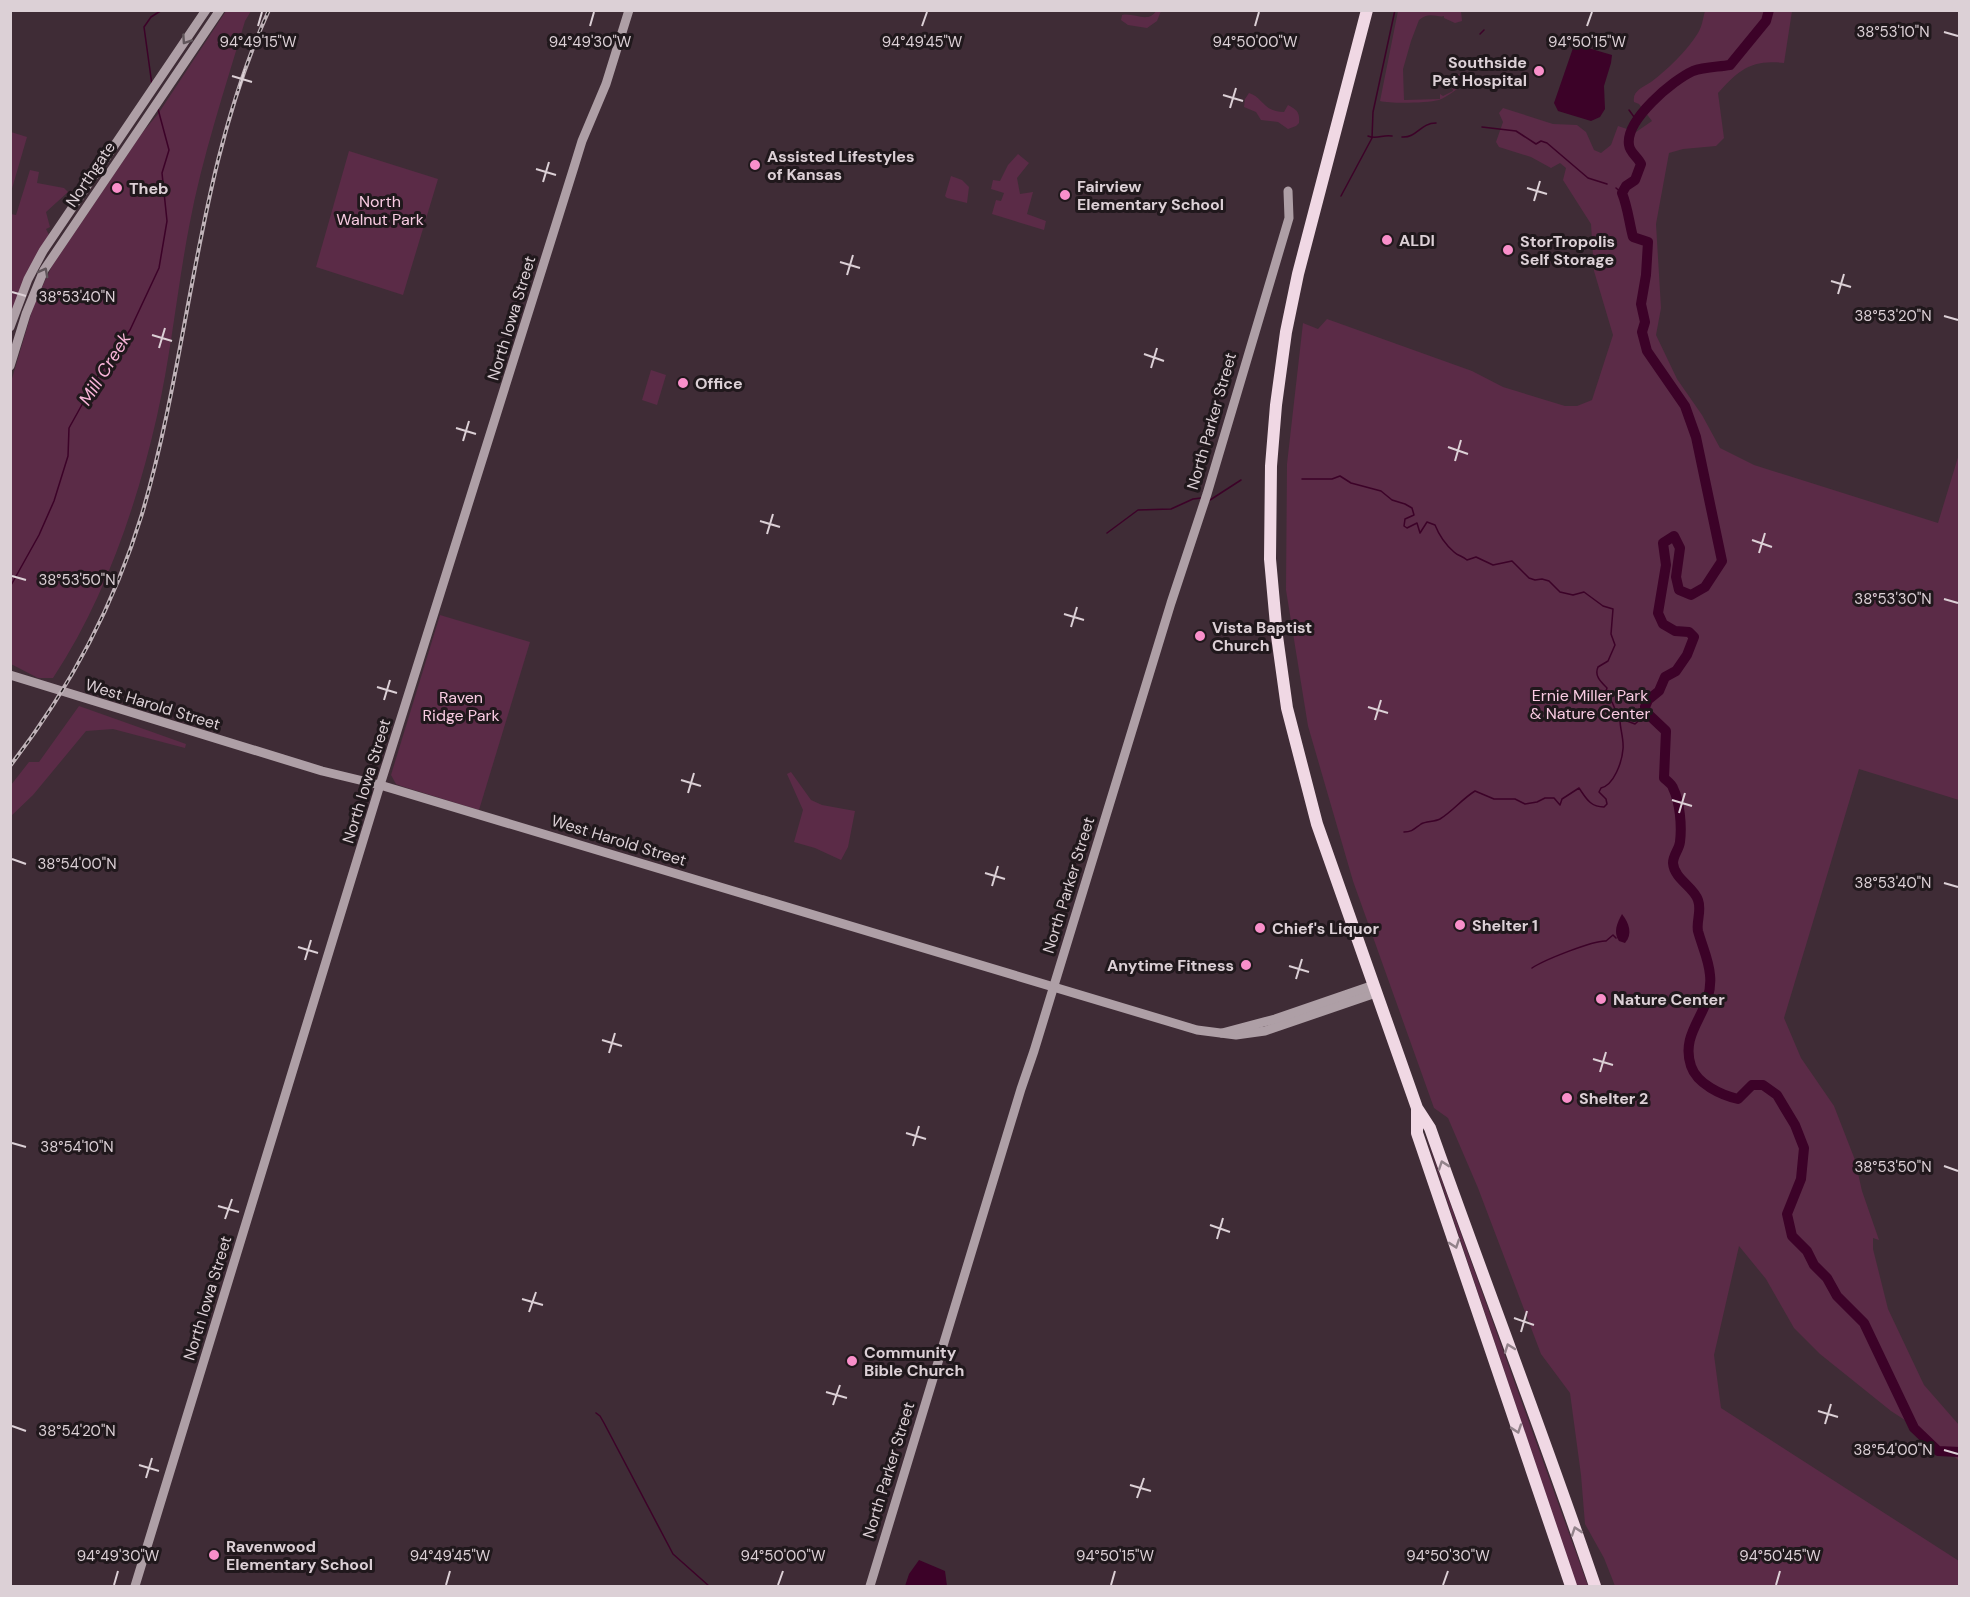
<svg xmlns="http://www.w3.org/2000/svg" width="1970" height="1597" font-family="'DM Sans',sans-serif">
	<style>
		.green { fill: #5b2b47 }
		.water { fill: #3c0228 }
		.lines { fill: none; stroke-linecap: round; stroke-linejoin: round }
		.stream { stroke: #3c0228; stroke-width: 1.5 }
		.river { stroke: #3c0228; stroke-width: 10 }
		.secondary { stroke: #ae9fa6; stroke-width: 9 }
		.highway { stroke: #f0d8e4; stroke-width: 12 }
		.rail-casing { stroke: #c0b3b9; stroke-width: 4 }
		.rail { stroke: #20181c; stroke-width: 1.5; stroke-dasharray: 4.5; stroke-linecap: butt }
		.oneway { stroke: #60555a }
		.oneway2 { stroke: #92828a }
		.ticks { fill: none; stroke: #dcd0d6; stroke-width: 2 }
		.poi-dot { fill: #f98fca; stroke: #20181c; stroke-width: 2 }
		.labels { text-anchor: middle; stroke-width: 6; stroke-linejoin: round; paint-order: stroke }
		.poi-label { font-size: 16px; font-weight: bold; fill: #dcd0d6; stroke: #20181c; text-anchor: start }
		.street-label { font-size: 16px; fill: #dcd0d6; stroke: #20181c }
		.park-label { font-size: 16px; fill: #f9cbe2; stroke: #20181c }
		.water-label { font-size: 18px; font-style: italic; fill: #f9b5d9; stroke: #20181c }
		.ticks-label { font-size: 15px; text-anchor: middle; fill: #dcd0d6; stroke: #20181c; stroke-width: 6; stroke-linejoin: round; paint-order: stroke }
	</style>
	<rect width="100%" height="100%" fill="#3f2c36"/>
	<g class="green">
		<path d="M226,11H251L245,21C225,89 202,157 189,227C177,290 171,354 157,416C137,505 104,601 53,678H38L11,664V382L34,304L52,266L142,133L158,114Z"/>
		<path d="M1156,11H1161L1157,21L1147,28L1128,25L1121,20L1122,15C1134,12 1148,24 1156,11Z"/>
		<path d="M1398,11H1461L1462,21L1455,23L1444,18V16C1438,18 1429,11 1419,20L1411,41L1403,69L1404,100L1440,99V94L1443,96L1453,91L1452,88L1457,85V80L1452,84L1457,80V74L1463,75V84L1465,75L1464,85C1456,89 1447,97 1439,100C1427,103 1391,104 1380,101Z"/>
		<path d="M1705,11H1792L1784,63C1751,59 1739,70 1718,93L1724,138L1716,146L1683,149L1669,153L1656,224L1661,308L1656,335L1677,379L1702,415L1720,448L1754,465L1938,523L1959,454V800L1859,769L1784,1018L1801,1058L1834,1106L1855,1160L1862,1191L1879,1240L1873,1238V1249L1888,1309L1924,1385L1959,1425V1461L1953,1455L1938,1447L1914,1426L1891,1411L1820,1354L1794,1328L1766,1279L1739,1246L1714,1355L1721,1408L1959,1561V1586H1615L1604,1558L1585,1524L1581,1475L1570,1393L1541,1354L1478,1188L1448,1118L1434,1108L1353,881L1308,726L1286,590L1287,464L1303,323L1318,329L1327,319L1472,371L1503,387L1565,406H1577L1592,400L1613,335L1594,271L1591,224L1563,180L1566,168L1560,163L1551,168L1531,157L1499,147L1496,142L1503,122L1499,113L1503,108L1553,124L1577,125L1586,132L1594,150L1601,153L1611,145L1618,126L1636,132L1652,121L1639,104L1634,102C1632,91 1643,87 1651,82C1667,70 1687,51 1698,33C1702,27 1703,18 1705,11Z"/>
		<path d="M1249,93C1263,97 1263,112 1284,112L1288,105C1297,110 1300,112 1299,123L1296,126L1288,129L1278,122L1261,120L1256,112L1244,107L1245,99Z"/>
		<path d="M11,132L27,137L11,192L10,132Z"/>
		<path d="M349,151L438,179L403,295L316,267Z"/>
		<path d="M1018,154L1029,163L1017,178L1020,194L1033,192L1027,214L1046,221L1044,230L992,214L996,200L1001,201L1004,193L991,189L993,180L1000,181L1008,165Z"/>
		<path d="M30,170L39,172L37,183L64,188L68,192L46,212L50,227L46,229L49,235L11,317V214L16,215Z"/>
		<path d="M951,176L962,180L969,187L967,203L947,198L945,196Z"/>
		<path d="M651,370L666,375L657,405L642,400Z"/>
		<path d="M440,615L530,642L479,810L401,786L396,784L391,775Z"/>
		<path d="M79,706L186,744L185,748L113,729L86,731L33,795L11,816V785L29,762H39Z"/>
		<path d="M791,772L811,800L822,805L855,811L848,847L841,860L815,848L794,842L803,810L787,774Z"/>
		<path d="M1425,1134L1588,1586H1576Z"/>
	</g>
	<g class="water">
		<path d="M1578,45L1612,55L1611,63L1604,86L1605,109L1600,117L1591,121L1558,111L1554,103L1573,48Z"/>
		<path d="M1622,914C1629,923 1633,934 1625,943L1619,941C1613,932 1617,923 1622,914Z"/>
		<path d="M919,1560L945,1571L947,1586H905L909,1574Z"/>
	</g>
	<g class="lines">
		<g class="stream">
			<path d="M1480,34L1484,30"/>
			<path d="M152,85L144,27L151,17L162,10"/>
			<path d="M1629,110L1637,121"/>
			<path d="M1482,127L1516,131L1536,144L1541,141L1547,143L1588,178L1607,184"/>
			<path d="M1368,136C1377,140 1383,134 1392,136"/>
			<path d="M1402,137C1417,138 1420,123 1436,123"/>
			<path d="M1616,188L1622,193"/>
			<path d="M1341,196L1372,138L1373,112L1395,10"/>
			<path d="M1302,479H1332L1340,476L1351,483L1381,491L1392,500L1405,504L1412,508L1414,515L1405,519L1404,526L1407,528L1417,523L1420,533L1427,522L1435,525C1439,535 1447,546 1454,552C1458,556 1463,556 1467,560L1476,557L1493,565L1512,561L1529,578L1535,580L1542,579L1549,581L1560,592L1573,595L1584,592L1603,606L1613,609L1611,634L1615,645L1608,661L1598,667C1594,676 1601,682 1607,688L1606,691L1596,690V695L1603,702H1612L1618,716H1625L1627,721L1635,724L1647,713"/>
			<path d="M1210,500L1241,480"/>
			<path d="M1107,533L1138,510L1171,509L1193,499L1201,498"/>
			<path d="M10,587L39,535L54,501L68,456L69,428L98,376L130,330L159,268L167,221L162,173L169,150L158,109"/>
			<path d="M1404,832C1412,832 1414,829 1421,824C1426,821 1434,822 1440,819C1453,811 1462,799 1475,791L1494,799H1515L1525,804L1537,802L1545,798H1554L1560,805L1562,799L1579,788C1586,798 1590,807 1604,807L1607,804L1606,799L1599,792L1601,788C1614,785 1622,762 1623,749C1624,739 1620,729 1620,720L1624,717"/>
			<path d="M1532,968C1544,960 1594,940 1606,941L1613,935L1616,938"/>
			<path d="M596,1413L600,1416L604,1423L673,1554L709,1586"/>
		</g>
		<path class="river" d="M1769,10L1766,21L1730,65C1718,67 1704,67 1693,71C1673,80 1625,120 1629,145C1630,153 1638,157 1641,164L1635,180L1626,186L1622,193C1628,208 1629,222 1633,237L1648,242L1646,275L1641,304L1645,322L1642,332L1647,351L1685,406L1696,437L1722,561L1705,587L1691,595L1679,590L1676,577L1680,548L1674,536L1663,543L1666,565L1658,613L1663,624L1675,631L1689,632L1694,637L1687,655L1676,671L1665,677L1659,691L1648,700L1645,707L1647,713L1666,731L1664,778C1667,781 1672,784 1673,788C1680,802 1682,826 1680,842C1679,850 1673,855 1673,863C1674,879 1694,887 1698,900C1702,911 1696,921 1698,931C1702,946 1709,960 1710,975C1714,1012 1679,1030 1691,1066C1697,1084 1721,1095 1738,1099L1752,1085H1763L1777,1095L1795,1125L1804,1148L1801,1179L1787,1214L1792,1236L1807,1251L1814,1265L1827,1278L1837,1296L1864,1323L1914,1428L1938,1451L1960,1452"/>
		<g class="secondary">
			<path d="M10,327L28,279L43,251L206,10"/>
			<path d="M10,366L26,314L44,270L220,10"/>
			<path d="M10,675L322,771L380,785L1197,1030L1236,1035L1265,1031L1370,995L1374,989"/>
			<path d="M1222,1033L1275,1019L1368,987L1374,989"/>
			<path d="M135,1586L380,785L574,167L582,141L606,84L629,10"/>
			<path d="M870,1586L1021,1089L1034,1051L1171,603L1207,494L1289,218L1288,191"/>
		</g>
		<g class="highway">
			<path d="M1367,10L1298,274L1286,332L1276,405L1271,466L1270,559L1277,636L1287,708L1317,824L1417,1108L1430,1128C1484,1281 1543,1433 1595,1586"/>
			<path d="M1417,1109V1133L1571,1586"/>
		</g>
		<g class="rail-casing">
			<path id="rail" d="M10,766C68,691 114,606 142,514C191,348 196,170 269,10"/>
		</g>
		<use href="#rail" class="rail"/>
	</g>
	<defs><path id="oneway-chevron" d="M-2-3.5L2.5 0L-2 3.5" fill="none" stroke-width="1.6" stroke-linecap="round" stroke-linejoin="round" transform="scale(1.5)"/></defs>
	<g class="oneway">
		<use href="#oneway-chevron" transform="translate(186 40) rotate(124)"/>
		<use href="#oneway-chevron" transform="translate(44 272) rotate(-62)"/>
	</g>
	<g class="oneway2">
		<use href="#oneway-chevron" transform="translate(1443 1165) rotate(-109)"/>
		<use href="#oneway-chevron" transform="translate(1455 1244) rotate(71)"/>
		<use href="#oneway-chevron" transform="translate(1509 1348) rotate(-110)"/>
		<use href="#oneway-chevron" transform="translate(1517 1429) rotate(71)"/>
		<use href="#oneway-chevron" transform="translate(1576 1531) rotate(-109)"/>
	</g>
	<path class="ticks" d="M258,26L262,12M590,26L594,12M922,26L927,12M1255,26L1259,12M1587,26L1592,12M1944,32L1958,36M232,76L252,82M239,89L245,69M1223,95L1243,101M1230,108L1236,88M536,169L556,175M543,182L549,162M1527,188L1547,194M1534,201L1540,181M840,262L860,268M847,275L853,255M1831,281L1851,287M12,292L26,296M1838,294L1844,274M1944,316L1958,320M152,335L172,341M159,348L165,328M1144,354L1164,361M1151,368L1157,348M456,428L476,434M463,441L469,421M1448,447L1468,454M1455,461L1461,440M760,521L780,527M767,534L773,514M1752,540L1772,547M1759,553L1765,533M12,576L26,580M1944,599L1958,603M1064,614L1084,620M1071,627L1077,607M377,687L397,693M384,700L390,680M1368,707L1388,713M1375,720L1381,700M681,780L701,786M688,793L694,773M1672,800L1692,806M1679,813L1685,793M12,859L26,864M985,873L1005,879M1944,883L1958,887M992,886L998,866M298,947L318,953M305,960L311,940M1289,966L1309,972M1296,979L1302,959M602,1040L622,1046M609,1053L615,1033M1593,1059L1613,1065M1600,1072L1606,1052M906,1133L926,1139M12,1143L26,1147M913,1146L919,1126M1944,1166L1958,1171M218,1206L239,1212M225,1219L232,1199M1210,1225L1230,1232M1217,1239L1223,1218M522,1299L543,1305M529,1312L536,1292M1514,1318L1534,1325M1521,1332L1527,1311M826,1392L847,1398M833,1405L840,1385M1818,1411L1838,1417M1825,1424L1831,1404M12,1426L26,1431M1944,1450L1958,1454M139,1465L159,1471M146,1478L152,1458M1130,1485L1151,1491M1137,1498L1144,1478M114,1585L118,1571M446,1585L450,1571M778,1585L783,1571M1111,1585L1115,1571M1443,1585L1448,1571M1776,1585L1780,1571"/>
	<g class="poi-dot">
		<circle cx="1539" cy="71" r="6"/>
		<circle cx="755" cy="165" r="6"/>
		<circle cx="117" cy="188" r="6"/>
		<circle cx="1065" cy="195" r="6"/>
		<circle cx="1387" cy="240" r="6"/>
		<circle cx="1508" cy="250" r="6"/>
		<circle cx="683" cy="383" r="6"/>
		<circle cx="1200" cy="636" r="6"/>
		<circle cx="1460" cy="925" r="6"/>
		<circle cx="1260" cy="928" r="6"/>
		<circle cx="1246" cy="965" r="6"/>
		<circle cx="1601" cy="999" r="6"/>
		<circle cx="1567" cy="1098" r="6"/>
		<circle cx="852" cy="1361" r="6"/>
		<circle cx="214" cy="1555" r="6"/>
	</g>
	<g class="labels">
		<g class="poi-label">
			<text x="1527" y="68" text-anchor="end">Southside<tspan x="1527" dy="18">Pet Hospital</tspan></text>
			<text x="767" y="162">Assisted Lifestyles<tspan x="767" dy="18">of Kansas</tspan></text>
			<text x="1077" y="192">Fairview<tspan x="1077" dy="18">Elementary School</tspan></text>
			<text x="129" y="194">Theb</text>
			<text x="1399" y="246">ALDI</text>
			<text x="1520" y="247">StorTropolis<tspan x="1520" dy="18">Self Storage</tspan></text>
			<text x="695" y="389">Office</text>
			<text x="1212" y="633">Vista Baptist<tspan x="1212" dy="18">Church</tspan></text>
			<text x="1472" y="931">Shelter 1</text>
			<text x="1272" y="934">Chief's Liquor</text>
			<text x="1234" y="971" text-anchor="end">Anytime Fitness</text>
			<text x="1613" y="1005">Nature Center</text>
			<text x="1579" y="1104">Shelter 2</text>
			<text x="864" y="1358">Community<tspan x="864" dy="18">Bible Church</tspan></text>
			<text x="226" y="1552">Ravenwood<tspan x="226" dy="18">Elementary School</tspan></text>
		</g>
		<g class="street-label">
			<text transform="translate(90 174) rotate(-56)" y="6">Northgate</text>
			<text transform="translate(511 318) rotate(-73)" y="6">North Iowa Street</text>
			<text transform="translate(1211 421) rotate(-74)" y="6">North Parker Street</text>
			<text transform="translate(153 704) rotate(17)" y="6">West Harold Street</text>
			<text transform="translate(366 781) rotate(-73)" y="6">North Iowa Street</text>
			<text transform="translate(619 840) rotate(17)" y="6">West Harold Street</text>
			<text transform="translate(1068 885) rotate(-73)" y="6">North Parker Street</text>
			<text transform="translate(207 1298) rotate(-73)" y="6">North Iowa Street</text>
			<text transform="translate(888 1470) rotate(-73)" y="6">North Parker Street</text>
		</g>
		<g class="park-label">
			<text x="380" y="207">North<tspan x="380" dy="18">Walnut Park</tspan></text>
			<text x="1590" y="701">Ernie Miller Park<tspan x="1590" dy="18">&amp; Nature Center</tspan></text>
			<text x="461" y="703">Raven<tspan x="461" dy="18">Ridge Park</tspan></text>
		</g>
		<g class="water-label">
			<text transform="translate(105 369) rotate(-58)" y="6">Mill Creek</text>
		</g>
	</g>
	<g class="ticks-label">
		<text x="1893" y="37">38°53'10"N</text>
		<text x="258" y="47">94°49'15"W</text>
		<text x="590" y="47">94°49'30"W</text>
		<text x="922" y="47">94°49'45"W</text>
		<text x="1255" y="47">94°50'00"W</text>
		<text x="1587" y="47">94°50'15"W</text>
		<text x="77" y="302">38°53'40"N</text>
		<text x="1893" y="321">38°53'20"N</text>
		<text x="77" y="585">38°53'50"N</text>
		<text x="1893" y="604">38°53'30"N</text>
		<text x="77" y="869">38°54'00"N</text>
		<text x="1893" y="888">38°53'40"N</text>
		<text x="77" y="1152">38°54'10"N</text>
		<text x="1893" y="1172">38°53'50"N</text>
		<text x="77" y="1436">38°54'20"N</text>
		<text x="1893" y="1455">38°54'00"N</text>
		<text x="118" y="1561">94°49'30"W</text>
		<text x="450" y="1561">94°49'45"W</text>
		<text x="783" y="1561">94°50'00"W</text>
		<text x="1115" y="1561">94°50'15"W</text>
		<text x="1448" y="1561">94°50'30"W</text>
		<text x="1780" y="1561">94°50'45"W</text>
	</g>
	<rect width="1970" height="1597" fill="none" stroke="#dcd0d6" stroke-width="24"/>
</svg>
